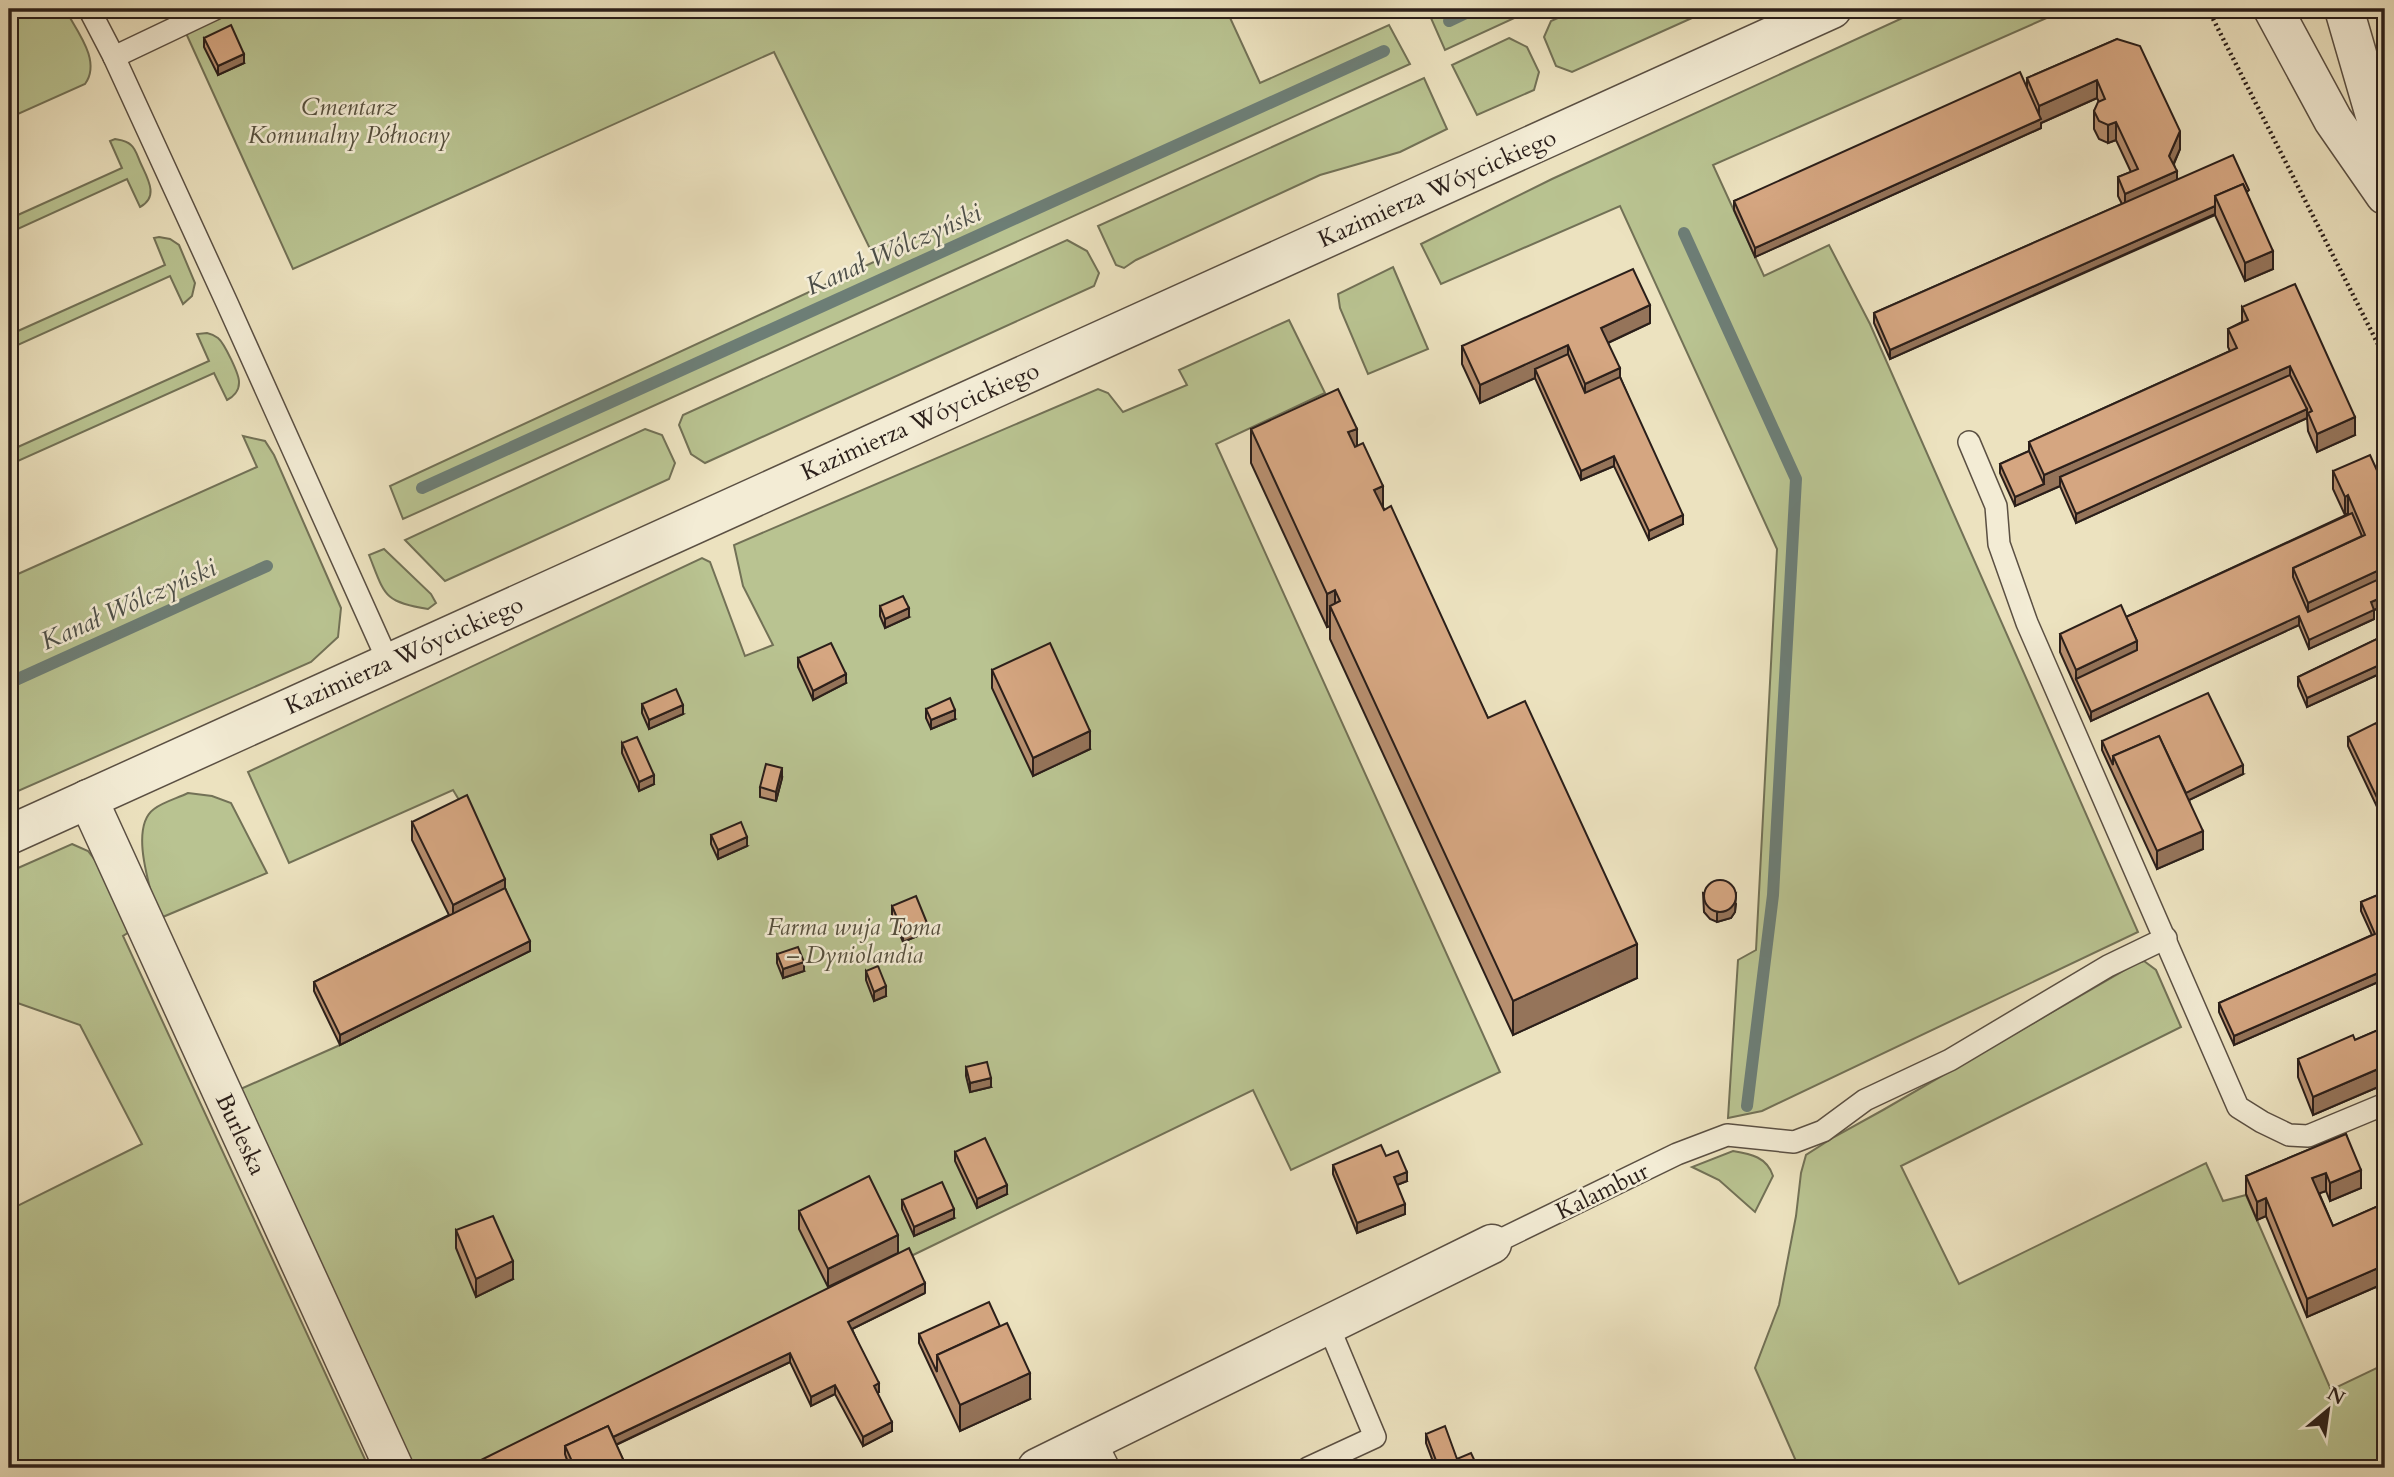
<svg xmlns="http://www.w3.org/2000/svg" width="2394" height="1477" font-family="Cardo,serif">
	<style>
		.green { fill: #b9c391; stroke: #727156; stroke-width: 2 }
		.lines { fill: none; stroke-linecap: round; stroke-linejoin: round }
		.stream { stroke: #6d7e76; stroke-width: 12 }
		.service-casing { stroke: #5b5043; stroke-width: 24 }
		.minor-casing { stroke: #5b5043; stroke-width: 41 }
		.tertiary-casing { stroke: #5b5043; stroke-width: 41 }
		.path { stroke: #2b1f1a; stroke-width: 4.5; stroke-dasharray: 2 3.5; stroke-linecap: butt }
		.service { stroke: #f3ecd5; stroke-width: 21 }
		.minor { stroke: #f3ecd5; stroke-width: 38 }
		.tertiary { stroke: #f3ecd5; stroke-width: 38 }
		.wall { fill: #b78f6f; stroke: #2b1f1a; stroke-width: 2 }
		.shaded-wall { fill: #95745a; stroke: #2b1f1a; stroke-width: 2 }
		.building { fill: #d5a681; stroke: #2b1f1a; stroke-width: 2 }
		.labels { text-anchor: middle; stroke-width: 5; stroke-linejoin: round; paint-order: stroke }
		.park-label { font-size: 24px; font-style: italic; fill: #56503e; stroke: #f3ecd5 }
		.street-label { font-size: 24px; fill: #2b1f1a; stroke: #f3ecd5 }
		.water-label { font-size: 26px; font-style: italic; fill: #4c4e48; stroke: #f3ecd5 }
	</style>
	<rect width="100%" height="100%" fill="#ece2bf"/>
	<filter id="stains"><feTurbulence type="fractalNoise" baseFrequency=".00286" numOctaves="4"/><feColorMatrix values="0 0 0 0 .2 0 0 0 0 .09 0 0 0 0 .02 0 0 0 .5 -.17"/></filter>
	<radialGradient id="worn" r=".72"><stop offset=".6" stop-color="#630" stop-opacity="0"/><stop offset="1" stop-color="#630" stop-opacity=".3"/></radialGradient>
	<g class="green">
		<path d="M9,9H65C76,30 102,61 85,84L9,118Z"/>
		<path d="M175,9H853L854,16L871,9H1226L1260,83L1389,25L1410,64L403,519L390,486L876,261L774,52L293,269Z"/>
		<path d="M1427,9H1534L1445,50Z"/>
		<path d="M1578,9H1712L1572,72L1556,66L1544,37L1551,21Z"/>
		<path d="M1922,9H2067L1713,165L1764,276L1829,245L1870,324L2138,932L1762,1111L1728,1118L1738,960L1756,950L1777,549L1620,206L1441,284L1421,244L1552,179Z"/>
		<path d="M1509,38L1527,47L1539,72L1534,90L1477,115L1452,65Z"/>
		<path d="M1424,78L1447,129L1400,152L1320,175L1136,260L1124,268L1116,265L1098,226Z"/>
		<path d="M115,139C121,140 126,140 131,145C136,149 138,158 141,164C148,179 159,197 140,207L127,179L9,233V219L122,168L110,141Z"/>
		<path d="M159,237L170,239L179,245L195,283L192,296L183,304L170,276L9,349V335L165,265L154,238Z"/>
		<path d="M1067,240L1087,251L1099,273L1094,286L705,463L691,454L679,425L683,415Z"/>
		<path d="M1393,267L1428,349L1368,374L1340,308L1338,294Z"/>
		<path d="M1289,320L1325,393L1216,444L1500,1072L1291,1170L1253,1090L909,1257L484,1468H410L236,1091L340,1045L529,950L467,813L453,790L289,863L248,772L702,558L710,562L745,656L773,645L743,586L734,545L1098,389L1108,393L1123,412L1187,385L1179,370Z"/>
		<path d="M207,333C212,334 214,335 218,338C224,343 240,375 239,383C239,391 233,397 227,400L214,373L9,465V451L209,361L197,334Z"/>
		<path d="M645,429L662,435L675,463L669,479L445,581L405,540Z"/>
		<path d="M243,436L265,441L274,455L341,608L338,637L311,662L9,795V578L257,467Z"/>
		<path d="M384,549L431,594L436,603L428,609C383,602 385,595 369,555Z"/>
		<path d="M188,793L212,796L231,803L267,873L158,919C152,892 128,828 154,809C163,802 178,798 188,793Z"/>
		<path d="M72,844L88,851L98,864L131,931L123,936L369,1468H9V1210L142,1144L80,1025L9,1000V872Z"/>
		<path d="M2144,961L2156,970L2181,1027L1901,1166L1959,1284L2206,1163L2223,1201L2246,1195L2331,1390L2385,1364V1468H1799L1755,1368L1779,1305L1796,1216L1801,1173L1806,1155L1834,1137L1883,1110L2137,963Z"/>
		<path d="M1733,1151C1751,1154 1767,1157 1773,1176L1755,1212L1719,1180L1692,1167Z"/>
	</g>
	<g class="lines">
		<g class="stream">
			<path d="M1449,21L1474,9"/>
			<path d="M1684,233L1796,479L1773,895L1747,1106"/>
			<path d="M422,488L1384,51"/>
			<path d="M9,683L267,566"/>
		</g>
		<g class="service-casing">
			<g id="service">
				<path d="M89,9L114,57L227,303L388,661"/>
				<path d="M114,57L215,9"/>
				<path d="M1969,442L1996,506L1999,544L2027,623L2238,1107L2262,1122L2289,1135L2308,1136L2385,1104"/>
				<path d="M1492,1244L1677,1154L1727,1135L1794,1142L1823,1131L1865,1100L1950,1060L2108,966L2166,938"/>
				<path d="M1095,1440L1109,1468"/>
				<path d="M1308,1468L1375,1437L1328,1325"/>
			</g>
		</g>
		<g class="minor-casing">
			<g id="minor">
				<path d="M88,799L394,1468"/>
				<path d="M1037,1468L1492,1244"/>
			</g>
		</g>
		<g class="tertiary-casing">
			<g id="tertiary">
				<path d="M2273,9L2333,120L2385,195"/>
				<path d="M2344,9L2385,150"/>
				<path d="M9,835L1832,9"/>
			</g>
		</g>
		<path class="path" d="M2208,9L2385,358"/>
		<use href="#service" class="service"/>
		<use href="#minor" class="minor"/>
		<use href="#tertiary" class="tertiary"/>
	</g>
	<g class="wall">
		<path d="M204,38L244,63L218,75L204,47Z"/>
		<path d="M2117,39L2180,149L2174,164L2177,180L2249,198L2273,269L2245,281L2215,215L1890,359L1874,323V313L2122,204L2118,196V177L2131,172L2116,140L2108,143L2099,139L2094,129V111L2099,102L2097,98L2041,123V128L1755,257L1734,210V201L2027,87V78Z"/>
		<path d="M2242,307L2355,435L2317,452L2308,431L2307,418L2076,523L2060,486L2015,506L2000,473V464L2029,451V442L2230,351L2228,347V329L2242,322Z"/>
		<path d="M1650,323L1608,343L1620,377L1683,524L1649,540L1614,466L1581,480L1535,378L1480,403L1462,364V346Z"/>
		<path d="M1251,429L1357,446L1383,507L1488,718L1637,978L1513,1035L1330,639V626L1327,627L1251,463Z"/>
		<path d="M2333,471L2385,488V605L2374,610V619L2309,649L2299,625L2091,721L2060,652V634L2126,617L2348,514V513L2345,515L2333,489Z"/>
		<path d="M880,606L909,617L885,628L880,616Z"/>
		<path d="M2385,635V693L2377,675L2307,707L2298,686V677Z"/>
		<path d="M798,658L846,683L813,700L798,667Z"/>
		<path d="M992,670L1090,749L1033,776L992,688Z"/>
		<path d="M642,704L683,714L649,729L642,713Z"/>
		<path d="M926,709L955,719L931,729L926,718Z"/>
		<path d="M2348,737L2385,743V809L2379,811L2348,746Z"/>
		<path d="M2102,741L2243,774L2189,800L2203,849L2157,869L2102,750Z"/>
		<path d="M622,743L654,784L639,791L622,753Z"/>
		<path d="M782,778L776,801L760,797V787Z"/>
		<path d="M412,822L505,888L530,951L340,1045L314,991V982L449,915L412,840Z"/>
		<path d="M711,835L747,846L718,859L711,844Z"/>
		<path d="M2385,892V979L2234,1045L2219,1012V1003L2372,935L2361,911V902Z"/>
		<path d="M1703,893L1736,904L1735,912L1731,918L1717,922L1710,919L1704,912Z"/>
		<path d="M892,906L927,932L903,942L892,916Z"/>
		<path d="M777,954L804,971L783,978L777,963Z"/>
		<path d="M866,971L886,996L874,1001L866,980Z"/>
		<path d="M2385,1027V1084L2313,1115L2298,1077V1059L2355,1040Z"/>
		<path d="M966,1067L991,1087L970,1092L966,1076Z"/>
		<path d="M2346,1134L2361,1188L2330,1201L2326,1191L2319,1193L2333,1226L2385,1203V1283L2307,1317L2266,1216L2257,1220L2246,1194V1176Z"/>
		<path d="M955,1152L1007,1194L977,1208L955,1161Z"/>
		<path d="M1386,1156L1407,1181L1397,1185L1405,1214L1357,1233L1333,1174V1165Z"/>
		<path d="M902,1200L954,1218L914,1236L902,1209Z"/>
		<path d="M799,1211L898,1253L828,1287L799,1229Z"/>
		<path d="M456,1230L513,1279L476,1297L456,1248Z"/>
		<path d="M925,1293L852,1329L879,1392L877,1393L892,1431L863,1446L835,1394L811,1406L790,1362L616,1445L627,1468H465Z"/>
		<path d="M919,1334L1030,1399L960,1431L919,1343Z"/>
		<path d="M1426,1434L1457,1459L1435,1467L1426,1443Z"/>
	</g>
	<g class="shaded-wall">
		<path d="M244,54V63L218,75V66Z"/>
		<path d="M2097,80V98L2041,123V128L1755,257V248L2039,120V106Z"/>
		<path d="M2116,122V140L2108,143V125Z"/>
		<path d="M2180,131V149L2169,174V156Z"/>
		<path d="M2177,171V189L2125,212V194Z"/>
		<path d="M2215,206V214L1890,359V350Z"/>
		<path d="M2273,251V269L2245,281V263Z"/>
		<path d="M1650,305V323L1601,346V328Z"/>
		<path d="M1568,345V363L1535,369V378L1480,403V385Z"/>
		<path d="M2290,366V384L2060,477V486L2015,506V497L2044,484V475Z"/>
		<path d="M1620,368V386L1585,402V384Z"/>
		<path d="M2307,409V418L2076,523V514Z"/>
		<path d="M2355,417V435L2317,452V434Z"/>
		<path d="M1357,429V463L1348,432Z"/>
		<path d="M1614,456V466L1581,480V471Z"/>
		<path d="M1383,486V520L1374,490Z"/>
		<path d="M2348,495V513L2345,515V497Z"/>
		<path d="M1683,515V524L1649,540V531Z"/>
		<path d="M2379,570V588L2308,621V603Z"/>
		<path d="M1335,590V616L1330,606V626L1327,627V594Z"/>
		<path d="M2385,596V605L2374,610V619L2309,649V640L2371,602Z"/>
		<path d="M909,608V617L885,628V619Z"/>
		<path d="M2299,616V625L2091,721V712Z"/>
		<path d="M2137,641V659L2076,679V670Z"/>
		<path d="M2377,666V675L2307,707V698Z"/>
		<path d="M846,674V683L813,700V691Z"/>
		<path d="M683,705V714L649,729V720Z"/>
		<path d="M955,710V719L931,729V720Z"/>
		<path d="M1090,731V749L1033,776V758Z"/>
		<path d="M2243,765V774L2183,803V794Z"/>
		<path d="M782,768V778L776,801V792Z"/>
		<path d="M654,775V784L639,791V782Z"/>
		<path d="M2385,799V809L2379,811V802Z"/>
		<path d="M2203,831V849L2157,869V851Z"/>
		<path d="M747,837V846L718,859V850Z"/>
		<path d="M505,879V897L453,923V905Z"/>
		<path d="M1736,894L1735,912L1731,918L1717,922V913Z"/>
		<path d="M927,923V932L903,942V932Z"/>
		<path d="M530,941V951L340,1045V1035Z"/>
		<path d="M1637,944V978L1513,1035V1001Z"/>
		<path d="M804,962V971L783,978V969Z"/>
		<path d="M2385,970V979L2234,1045V1036Z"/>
		<path d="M886,986V996L874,1001V992Z"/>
		<path d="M2385,1066V1084L2313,1115V1097Z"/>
		<path d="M991,1078V1087L970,1092V1083Z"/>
		<path d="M2361,1170V1188L2330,1201V1183Z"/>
		<path d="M1407,1172V1181L1394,1186V1177Z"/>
		<path d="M2326,1173V1191L2312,1196V1178Z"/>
		<path d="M1007,1185V1194L977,1208V1199Z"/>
		<path d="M2266,1198V1216L2257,1220V1202Z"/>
		<path d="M1405,1204V1214L1357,1233V1223Z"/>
		<path d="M954,1209V1218L914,1236V1227Z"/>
		<path d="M898,1235V1253L828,1287V1269Z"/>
		<path d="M513,1261V1279L476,1297V1279Z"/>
		<path d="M2385,1265V1283L2307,1317V1299Z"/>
		<path d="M925,1283V1293L848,1331V1322Z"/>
		<path d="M790,1353V1362L609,1448V1439Z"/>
		<path d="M1030,1373V1399L960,1431V1405Z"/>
		<path d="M879,1383V1392L874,1395V1386Z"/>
		<path d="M835,1385V1394L811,1406V1397Z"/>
		<path d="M892,1422V1431L863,1446V1437Z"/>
		<path d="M567,1460V1468H551Z"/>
	</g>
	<g class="building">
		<path d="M231,25L244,54L218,66L204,38Z"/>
		<path d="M2117,39L2140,46L2180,131L2169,156L2177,171L2125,194L2118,177L2138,169L2116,122L2108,125L2099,121L2094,111L2098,102L2105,99L2097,80L2039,106L2027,78Z"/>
		<path d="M2020,72L2041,119L1755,248L1734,201Z"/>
		<path d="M2233,155L2249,190L2247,192L2243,184L2215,196V206L1890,350L1874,313Z"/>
		<path d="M2243,184L2273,251L2245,263L2215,196Z"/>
		<path d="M1633,269L1650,305L1601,328L1620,368L1585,384L1568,345L1480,385L1462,346Z"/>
		<path d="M2295,284L2355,417L2317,434L2308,413L2312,411L2290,366L2044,475L2029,442L2237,348L2228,329L2248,320L2242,307Z"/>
		<path d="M1568,354L1585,393L1620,377L1683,515L1649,531L1614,456L1581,471L1535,369Z"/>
		<path d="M2290,375L2307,409L2076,514L2060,477Z"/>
		<path d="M1338,389L1357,429L1348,432L1355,447L1363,443L1383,486L1374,490L1384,510L1391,506L1488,718L1525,701L1637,944L1513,1001L1330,606L1340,601L1335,590L1327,594L1251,429Z"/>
		<path d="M2029,451L2044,484L2015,497L2000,464Z"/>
		<path d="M2370,455L2385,488V584L2379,570L2308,603L2293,568L2365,535L2348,495L2345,497L2333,471Z"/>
		<path d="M2352,513L2362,536L2293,568V577L2308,612L2379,579L2385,593V596L2371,602L2374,610L2309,640L2299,616L2091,712L2076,679L2137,650V641L2126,617Z"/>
		<path d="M903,596L909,608L885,619L880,606Z"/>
		<path d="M2121,605L2137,641L2076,670L2060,634Z"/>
		<path d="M2385,635V684L2377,666L2307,698L2298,677Z"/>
		<path d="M831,643L846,674L813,691L798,658Z"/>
		<path d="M1050,643L1090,731L1033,758L992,670Z"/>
		<path d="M676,689L683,705L649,720L642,704Z"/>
		<path d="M2208,693L2243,765L2186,793L2159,736L2113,756V765L2102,741Z"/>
		<path d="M950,698L955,710L931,720L926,709Z"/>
		<path d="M2376,723L2385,743V799L2379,802L2348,737Z"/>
		<path d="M2159,736L2203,831L2157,851L2113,756Z"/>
		<path d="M637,737L654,775L639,782L622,743Z"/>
		<path d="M766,764L782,768L776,792L760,787Z"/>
		<path d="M467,795L505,879L453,905L412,822Z"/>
		<path d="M741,822L747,837L718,850L711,835Z"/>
		<circle cx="1720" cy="896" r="16"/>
		<path d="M505,888L530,941L340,1035L314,982Z"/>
		<path d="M2385,892V970L2234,1036L2219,1003L2375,934L2361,902Z"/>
		<path d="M916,896L927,923L903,932L892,906Z"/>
		<path d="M798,947L804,962L783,969L777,954Z"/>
		<path d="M878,966L886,986L874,992L866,971Z"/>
		<path d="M2385,1027V1066L2313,1097L2298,1059L2353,1035L2355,1040Z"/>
		<path d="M987,1062L991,1078L970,1083L966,1067Z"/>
		<path d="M2346,1134L2361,1170L2330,1183L2326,1173L2312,1178L2333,1226L2385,1203V1265L2307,1299L2266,1198L2257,1202L2246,1176Z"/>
		<path d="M985,1138L1007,1185L977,1199L955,1152Z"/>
		<path d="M1381,1145L1386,1156L1398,1151L1407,1172L1394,1177L1405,1204L1357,1223L1333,1165Z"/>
		<path d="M869,1176L898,1235L828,1269L799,1211Z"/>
		<path d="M942,1182L954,1209L914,1227L902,1200Z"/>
		<path d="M493,1216L513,1261L476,1279L456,1230Z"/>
		<path d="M909,1248L925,1283L848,1322L879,1383L874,1386L892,1422L863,1437L835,1385L811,1397L790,1353L613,1437L608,1426L565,1446V1454L567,1460L551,1468H465Z"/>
		<path d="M989,1302L1000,1326L937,1355V1372L919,1334Z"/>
		<path d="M1007,1323L1030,1373L960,1405L937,1355Z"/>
		<path d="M608,1426L627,1468H575L565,1446Z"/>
		<path d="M1445,1426L1457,1459L1471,1453L1478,1468H1432L1438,1466L1426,1434Z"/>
	</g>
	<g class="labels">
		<g class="park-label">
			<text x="349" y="115">Cmentarz<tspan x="349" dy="28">Komunalny Północny</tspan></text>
			<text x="854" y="935">Farma wuja Toma<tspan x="854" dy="28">– Dyniolandia</tspan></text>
		</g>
		<g class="street-label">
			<text transform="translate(1437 188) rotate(-24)" y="8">Kazimierza Wóycickiego</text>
			<text transform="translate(920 421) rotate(-24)" y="8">Kazimierza Wóycickiego</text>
			<text transform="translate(404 655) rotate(-24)" y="8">Kazimierza Wóycickiego</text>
			<text transform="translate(241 1134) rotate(65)" y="8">Burleska</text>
			<text transform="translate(1602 1191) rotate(-26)" y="8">Kalambur</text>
		</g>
		<g class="water-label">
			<text transform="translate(893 249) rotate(-24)" y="9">Kanał Wólczyński</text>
			<text transform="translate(128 604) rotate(-24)" y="9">Kanał Wólczyński</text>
		</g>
	</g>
	<rect width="2394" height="1477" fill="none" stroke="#ece2bf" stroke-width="35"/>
	<rect x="10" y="10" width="2373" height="1456" fill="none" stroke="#2b1f1a" stroke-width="3.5"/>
	<rect x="18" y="18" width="2359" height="1442" fill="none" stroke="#2b1f1a" stroke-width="2"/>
	<g transform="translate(2328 1410) rotate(29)" stroke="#f3ecd5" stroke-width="5" paint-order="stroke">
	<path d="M0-5L12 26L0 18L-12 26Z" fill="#2b1f1a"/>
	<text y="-10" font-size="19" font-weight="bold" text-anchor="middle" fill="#2b1f1a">N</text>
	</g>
	<rect width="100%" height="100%" filter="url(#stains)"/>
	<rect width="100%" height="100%" fill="url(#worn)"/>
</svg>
